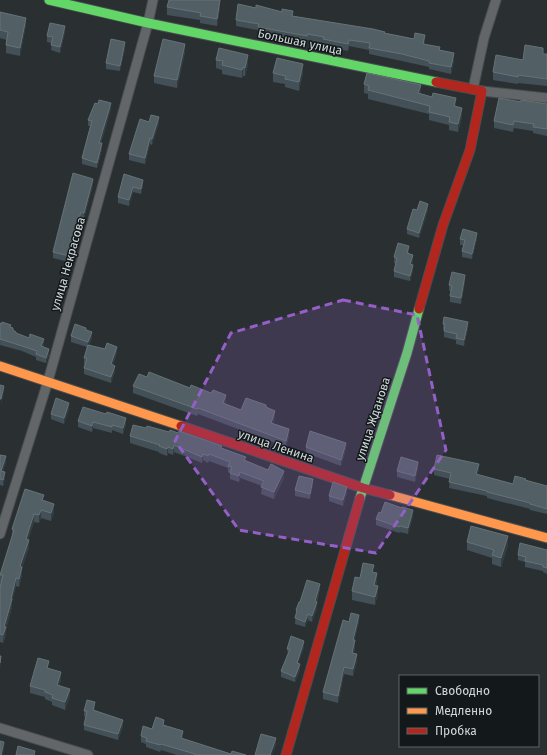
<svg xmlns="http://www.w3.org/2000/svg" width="547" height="755" font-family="'Fira Sans',sans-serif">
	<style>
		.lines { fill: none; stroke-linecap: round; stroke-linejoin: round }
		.street-casing { stroke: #484d4f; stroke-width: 11 }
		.fast-casing { stroke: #484d4f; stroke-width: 11 }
		.slow-casing { stroke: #484d4f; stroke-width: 11 }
		.jam-casing { stroke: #484d4f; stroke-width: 11 }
		.street { stroke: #626668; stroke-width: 9 }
		.fast { stroke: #63d668; stroke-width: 9 }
		.slow { stroke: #ff974d; stroke-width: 9 }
		.jam { stroke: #b3261e; stroke-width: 9 }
		.wall { fill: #435057 }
		.shaded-wall { fill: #323d42 }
		.building { fill: #525f65; stroke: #657277 }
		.marked { fill: #945fc7; fill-opacity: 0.2; stroke: #945fc7; stroke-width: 3; stroke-dasharray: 8 5; stroke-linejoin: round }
		.labels { text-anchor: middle; stroke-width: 3; stroke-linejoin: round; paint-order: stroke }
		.street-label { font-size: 12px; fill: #cfd7d9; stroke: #13191a }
	</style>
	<rect width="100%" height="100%" fill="#2a3032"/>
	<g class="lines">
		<g class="street-casing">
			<g id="street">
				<path d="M473,89L484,38L496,0"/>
				<path d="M482,91L547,98"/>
				<path d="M0,534L48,381L148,23L153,0"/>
				<path d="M0,728L88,755"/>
			</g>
		</g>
		<g class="fast-casing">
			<g id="fast">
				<path d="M49,0L148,23L436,82"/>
				<path d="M360,498L407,353L419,309"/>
			</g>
		</g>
		<g class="slow-casing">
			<g id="slow">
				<path d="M0,366L181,426"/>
				<path d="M390,495L547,538"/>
			</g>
		</g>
		<g class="jam-casing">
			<g id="jam">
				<path d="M419,309L443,225L470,150L482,91L436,82"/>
				<path d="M181,426L363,488L390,495"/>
				<path d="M286,755L360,498"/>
			</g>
		</g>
		<use href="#street" class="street"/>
		<use href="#fast" class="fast"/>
		<use href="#slow" class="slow"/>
		<use href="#jam" class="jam"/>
	</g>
	<g class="wall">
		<path d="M167,7H220L217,26L200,23V20L167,15Z"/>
		<path d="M256,8L282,12L293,16L385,33L425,41L424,45L440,51L454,60L451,74L429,69V67L402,61L369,54V50L349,46L348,51L323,46V43L307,40V43L258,34V30L236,26V20Z"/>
		<path d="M0,12L26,25L20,56L6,53V45L7,40L0,38Z"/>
		<path d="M65,32L60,53L51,50L52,43L47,42V36Z"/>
		<path d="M125,48L120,71L106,69V63Z"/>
		<path d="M185,52L177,88L154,83V76Z"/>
		<path d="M543,54H547V86L518,83V84L493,80V72L523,60Z"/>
		<path d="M216,60L248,64L245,76H243L242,78L222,74V70L216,68Z"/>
		<path d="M273,73H303L299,91L285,87V84L273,82Z"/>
		<path d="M364,84L420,94L456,107L462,117L458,132L449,130V125L429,120V114L368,99V94L364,93Z"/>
		<path d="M521,102L547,104V136L533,133V131L514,128L513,132L494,128V121Z"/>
		<path d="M111,109L101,143L102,149L97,168L82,164V158L90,126H88V120Z"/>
		<path d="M149,122L159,123L152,145L150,144L145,164L129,160V154Z"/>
		<path d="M124,174L143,185L141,194L133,192L129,206L118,203V197Z"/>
		<path d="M93,185L84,218H81L69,262L53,258V252Z"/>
		<path d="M417,210H428L419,238L407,234V229Z"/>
		<path d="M477,238L472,259L462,257V251L464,245H460V239Z"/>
		<path d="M409,252V254L413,261L412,264L413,271L410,281L394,277V271L396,264L394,263V257Z"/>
		<path d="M465,281L461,304L450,302V296L451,291H449V285Z"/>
		<path d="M0,323L11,328L16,334L44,345L43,347L49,354L46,363L36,360V357L22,351L0,345Z"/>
		<path d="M443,324L468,328L464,346L456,344V340L444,337V330L443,329Z"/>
		<path d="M86,330L92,338L89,345L117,352L113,365L115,371L111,383L84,374V368L85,364H84V358L87,347L71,342V336Z"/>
		<path d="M147,377L190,388L226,401L225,404L241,410L266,408L275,417L273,424L289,436L286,447L198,414L197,416L133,393V386Z"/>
		<path d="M69,409L64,424L51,419V414Z"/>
		<path d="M78,421L126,424L123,434L112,430V433L93,428L92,432L78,427Z"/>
		<path d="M130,436L222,448L246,461L284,478L274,499L261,494L262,486L240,478L239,482L230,479V473L228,472V468L209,461L208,463L203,460L202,463L174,452L173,455L168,453L167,456L159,453V452L130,443Z"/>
		<path d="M306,447L346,449L341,466L306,453Z"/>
		<path d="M0,455L6,462L3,471L5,478L3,486L0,485Z"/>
		<path d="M418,467L415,482L397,477V471Z"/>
		<path d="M434,469H479L477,475L513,484L526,481L547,486V514L530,510V509L487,498V496L449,488L450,479L434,475Z"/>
		<path d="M313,485L310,499L295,496V490Z"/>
		<path d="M347,493L343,506L329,501V496Z"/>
		<path d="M44,501L54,512L51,521L41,518L39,523L34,522L28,540L29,548L22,568V575L19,587L16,586L12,601V607L6,629V635L3,643L0,642V587L1,583H0V575L12,537V529Z"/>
		<path d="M381,513L413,516L408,534L400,532L399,533L376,525V519Z"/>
		<path d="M467,542L508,545L501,567L492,564V558L467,550Z"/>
		<path d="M547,550V574L543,572V571L525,567V562L518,560V555Z"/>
		<path d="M374,573L377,582L376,585L378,594L375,605L352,600V591L360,578Z"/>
		<path d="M320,589L317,602V608L312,622L308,620L305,627L295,624L296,610L300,602Z"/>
		<path d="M349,622H359L354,640L355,647L354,653L357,661L353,676L344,674L338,703L323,699V692Z"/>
		<path d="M304,647L298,663L300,670L295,682L281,677V671L288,654L287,649Z"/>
		<path d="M49,668L61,680L59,686L70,696L65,710L52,705V702L45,699V697L30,693V686Z"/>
		<path d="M95,708L94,710L123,726L118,740L84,730V725L86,717L84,716V711Z"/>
		<path d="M164,725L183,737V739L231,754L246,755H177L161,750L160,752L146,747V744L141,742V736L152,729Z"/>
	</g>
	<g class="shaded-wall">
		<path d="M220,0V7L217,26V19Z"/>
		<path d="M26,18V25L20,56V48Z"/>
		<path d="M65,26V32L60,53V47Z"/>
		<path d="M425,35V41L423,51V44Z"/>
		<path d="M125,42V48L120,71V66Z"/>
		<path d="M185,44V52L177,88V80Z"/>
		<path d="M454,53V60L451,74V67Z"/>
		<path d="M248,55V64L245,76V68Z"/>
		<path d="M303,64V73L299,91V82Z"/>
		<path d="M243,67V76L242,78V70Z"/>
		<path d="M421,85V94L418,93Z"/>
		<path d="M456,98V107L454,106Z"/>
		<path d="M111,103V109L99,148V143Z"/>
		<path d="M462,108V117L458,132V124Z"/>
		<path d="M159,117V123L152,145V139Z"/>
		<path d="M150,138V144L145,164V158Z"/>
		<path d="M102,143V149L97,168V163Z"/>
		<path d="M93,179V185L84,218V213Z"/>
		<path d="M143,180V185L141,194V189Z"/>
		<path d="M133,187V192L129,206V200Z"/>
		<path d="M428,204V210L419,238V233Z"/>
		<path d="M81,212V218L69,262V256Z"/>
		<path d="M477,233V238L472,259V254Z"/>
		<path d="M409,246V252L407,259V253Z"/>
		<path d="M413,255V261L410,270V264Z"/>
		<path d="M413,265V271L410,281V276Z"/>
		<path d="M465,275V281L461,304V298Z"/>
		<path d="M468,322V328L464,346V340Z"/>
		<path d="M92,332V338L88,348V342Z"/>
		<path d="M44,339V345L41,352V346Z"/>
		<path d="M117,347V352L111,370V364Z"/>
		<path d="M49,349V354L46,363V358Z"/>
		<path d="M115,366V371L111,383V377Z"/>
		<path d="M4,386V392L1,405V399Z"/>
		<path d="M226,395V401L223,410V403Z"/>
		<path d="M69,403V409L64,424V418Z"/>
		<path d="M275,411V417L271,429V423Z"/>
		<path d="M126,418V424L123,434V428Z"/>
		<path d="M93,422V428L92,432V426Z"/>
		<path d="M289,429V436L286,447V441Z"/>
		<path d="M346,443V449L341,466V460Z"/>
		<path d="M174,445V452L173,455V449Z"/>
		<path d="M168,447V453L167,456V449Z"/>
		<path d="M203,454V460L202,463V457Z"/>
		<path d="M6,456V462L1,477V471Z"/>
		<path d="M418,462V467L415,482V476Z"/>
		<path d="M479,464V469L476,480V474Z"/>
		<path d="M284,471V478L274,499V492Z"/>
		<path d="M5,472V478L3,486V480Z"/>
		<path d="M240,472V478L239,482V476Z"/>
		<path d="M313,479V485L310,499V494Z"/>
		<path d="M347,487V493L343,506V500Z"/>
		<path d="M54,504V512L51,521V513Z"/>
		<path d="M41,510V518L39,523V515Z"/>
		<path d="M413,510V516L408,534V528Z"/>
		<path d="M34,514V522L26,547V539Z"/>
		<path d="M508,536V545L501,567V558Z"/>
		<path d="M29,540V548L22,568V575L19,587L20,566Z"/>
		<path d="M377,573V582L374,593V585Z"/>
		<path d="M16,578V586L12,601V607L6,629V635L3,643L4,627Z"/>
		<path d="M320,584V589L315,607V601Z"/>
		<path d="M378,586V594L375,605V597Z"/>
		<path d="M317,602V608L312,622V616Z"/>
		<path d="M308,614V620L305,627V622Z"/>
		<path d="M359,615V622L353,647V640Z"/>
		<path d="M355,640V647L352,660V653Z"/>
		<path d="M304,641V647L297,668V663Z"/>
		<path d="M357,654V661L353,676V669Z"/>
		<path d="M1,656V662L0,669V663Z"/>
		<path d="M300,664V670L295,682V677Z"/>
		<path d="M344,667V674L338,703V696Z"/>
		<path d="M61,672V680L57,692V685Z"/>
		<path d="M70,689V696L65,710V702Z"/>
		<path d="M95,702V708L93,716V710Z"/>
		<path d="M123,720V726L118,740V734Z"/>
		<path d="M183,731V737L181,745V738Z"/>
		<path d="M276,738V745L272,755H270Z"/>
		<path d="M4,742V748L3,755H1Z"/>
	</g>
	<g class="building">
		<path d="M169,0H220L217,19L200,16L201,13L167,7Z"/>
		<path d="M238,4L256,8V5L282,12V9L293,11L292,16L373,29L385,32L384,33L414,39L415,33L425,35L423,44L440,47L439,50L454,53L451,67L429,63V61L402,54L369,48L370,43L349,40L348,44L323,39L324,37L307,34V36L258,27L259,24L236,20Z"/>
		<path d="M0,12L26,18L20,48L6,45L8,32L0,30Z"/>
		<path d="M50,23L65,26L60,47L51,45L53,37L47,36Z"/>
		<path d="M111,39L125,42L120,66L106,63Z"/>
		<path d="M163,39L185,44L177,80L154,76Z"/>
		<path d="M525,45L543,48V54H547V79L518,75V77L493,72L496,55L523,60Z"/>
		<path d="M219,48L248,55L245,68L243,67L242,70L222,65L223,61L216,60Z"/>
		<path d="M277,58L303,64L299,82L285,79L286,76L273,73Z"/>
		<path d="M367,73L421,85L418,93L432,97L433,93L456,98L454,106L462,108L458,124L449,122L450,117L429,112L430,106L368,90L369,86L364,84Z"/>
		<path d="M499,98L521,102V100L547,104V129L533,127L534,124L514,121L513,125L494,121Z"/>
		<path d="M99,100L111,103L99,143H102L97,163L82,158L92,121L88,120L95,103L98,104Z"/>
		<path d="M151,115L159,117L152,139L150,138L145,158L129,154L140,119L149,122Z"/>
		<path d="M73,173L93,179L84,213L81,212L69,256L53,252Z"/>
		<path d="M124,174L143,180L141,189L133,187L129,200L118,197Z"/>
		<path d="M420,201L428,204L419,233L407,229L413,209L417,210Z"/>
		<path d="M463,229L477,233L472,254L462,251L465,240L460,239Z"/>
		<path d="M398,243L409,246L407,253L413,255L410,264L413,265L410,276L394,271L397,258L394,257Z"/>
		<path d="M452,272L465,275L461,298L450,296L452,286L449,285Z"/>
		<path d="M444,317L468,322L464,340L456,338L457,334L444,331L445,324H443Z"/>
		<path d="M2,322L11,325L10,327L13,328V330L16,332V333L29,338L30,334L44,339L41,346L49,349L46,358L36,354L37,351L22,346L0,339V323L2,324Z"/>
		<path d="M75,324L86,328V330L92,332L88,342L71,336Z"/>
		<path d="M107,343L117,347L111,364L115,366L111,377L84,368L87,358H84L88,345L105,349Z"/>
		<path d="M149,372L190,388L191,385L211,393L213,390L226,395L223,403L241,410L246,398L266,405V407L275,411L271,423L289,429L286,441L198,408L197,409L133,386L139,374L147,377Z"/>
		<path d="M0,385L4,386L1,399H0Z"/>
		<path d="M56,398L69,403L64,418L51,414Z"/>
		<path d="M83,407L106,414L107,412L126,418L123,428L112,425V427L93,422L92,426L78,421Z"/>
		<path d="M133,425L146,428L147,426L169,432L170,430L178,433L179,431L222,446L221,448L246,457L244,460L268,470L271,464L284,471L274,492L261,487L264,481L240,472L239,476L230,473L232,467L228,466L230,462L209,454L208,456L203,454L202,457L174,445L173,449L168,447L167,449L159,446L160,445L130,436Z"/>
		<path d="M310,431L346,443L341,460L306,447Z"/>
		<path d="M0,455L6,456L1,471L5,472L3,480L0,479Z"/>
		<path d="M437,455L479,464L476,474L513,484L515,476L526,479L525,480L547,486V509L530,504V503L487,492V491L449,482L451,473L434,469Z"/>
		<path d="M401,457L418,462L415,476L397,471Z"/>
		<path d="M299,476L313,479L310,494L295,490Z"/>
		<path d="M333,482L347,487L343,500L329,496Z"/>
		<path d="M25,489L44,495L42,500L54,504L51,513L41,510L39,515L34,514L26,539L29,540L20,566L22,567L19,579L16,578L11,599H12L4,627H6L3,635L0,634V587L3,575H0L14,530L12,529Z"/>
		<path d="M385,502L402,508V507L413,510L408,528L400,526L399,527L376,519L379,512L381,513Z"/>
		<path d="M471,526L508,536L501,558L492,555L494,550L467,542Z"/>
		<path d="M520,543L547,550V568L543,567V565L525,561L526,557L518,555Z"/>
		<path d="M363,563L374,565L372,572L377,573L374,585L378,586L375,597L352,591L355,577L360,578Z"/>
		<path d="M307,580L320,584L315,601L317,602L312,616L308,614L305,622L295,618L297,611L296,610L299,602H300Z"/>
		<path d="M351,613L359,615L353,640H355L352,653L357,654L353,669L344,667L338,696L323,692L343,620L349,622Z"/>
		<path d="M291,636L304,641L297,663L300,664L295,677L281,671L290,649H287Z"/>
		<path d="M0,656H1L0,663Z"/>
		<path d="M38,658L49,661L47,668L61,672L57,685L70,689L65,702L52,698L53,695L45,692V690L30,686Z"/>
		<path d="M87,700L95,702L93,710L123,720L118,734L84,725L87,711H84Z"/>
		<path d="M156,717L164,720L163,725L183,731L181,738L231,754L232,751L246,755H195V754L161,744L160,745L146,741L147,738L141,736L143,726L152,729Z"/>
		<path d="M261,734L276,738L270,755H255Z"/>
		<path d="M0,741L4,742L1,755H0Z"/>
		<path d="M18,746L35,751L34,755H16Z"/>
	</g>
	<path class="marked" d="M343,300L417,315L446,450L376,553L239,530L175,441L231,333Z"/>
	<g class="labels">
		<g class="street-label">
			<text transform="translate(300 42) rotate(12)" y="4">Большая улица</text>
			<text transform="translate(68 264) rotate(-74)" y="4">улица Некрасова</text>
			<text transform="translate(373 419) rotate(-72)" y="4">улица Жданова</text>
			<text transform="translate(276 446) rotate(19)" y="4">улица Ленина</text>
		</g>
	</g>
	<rect x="399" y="675" width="140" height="72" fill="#13191a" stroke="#5e6566"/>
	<rect x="407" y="688" width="20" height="6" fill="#63d668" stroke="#5e6566"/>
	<text x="435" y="695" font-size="12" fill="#cfd7d9">Свободно</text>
	<rect x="407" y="708" width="20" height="6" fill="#ff974d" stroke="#5e6566"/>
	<text x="435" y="715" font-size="12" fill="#cfd7d9">Медленно</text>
	<rect x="407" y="728" width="20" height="6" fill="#b3261e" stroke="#5e6566"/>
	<text x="435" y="735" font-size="12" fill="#cfd7d9">Пробка</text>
</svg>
